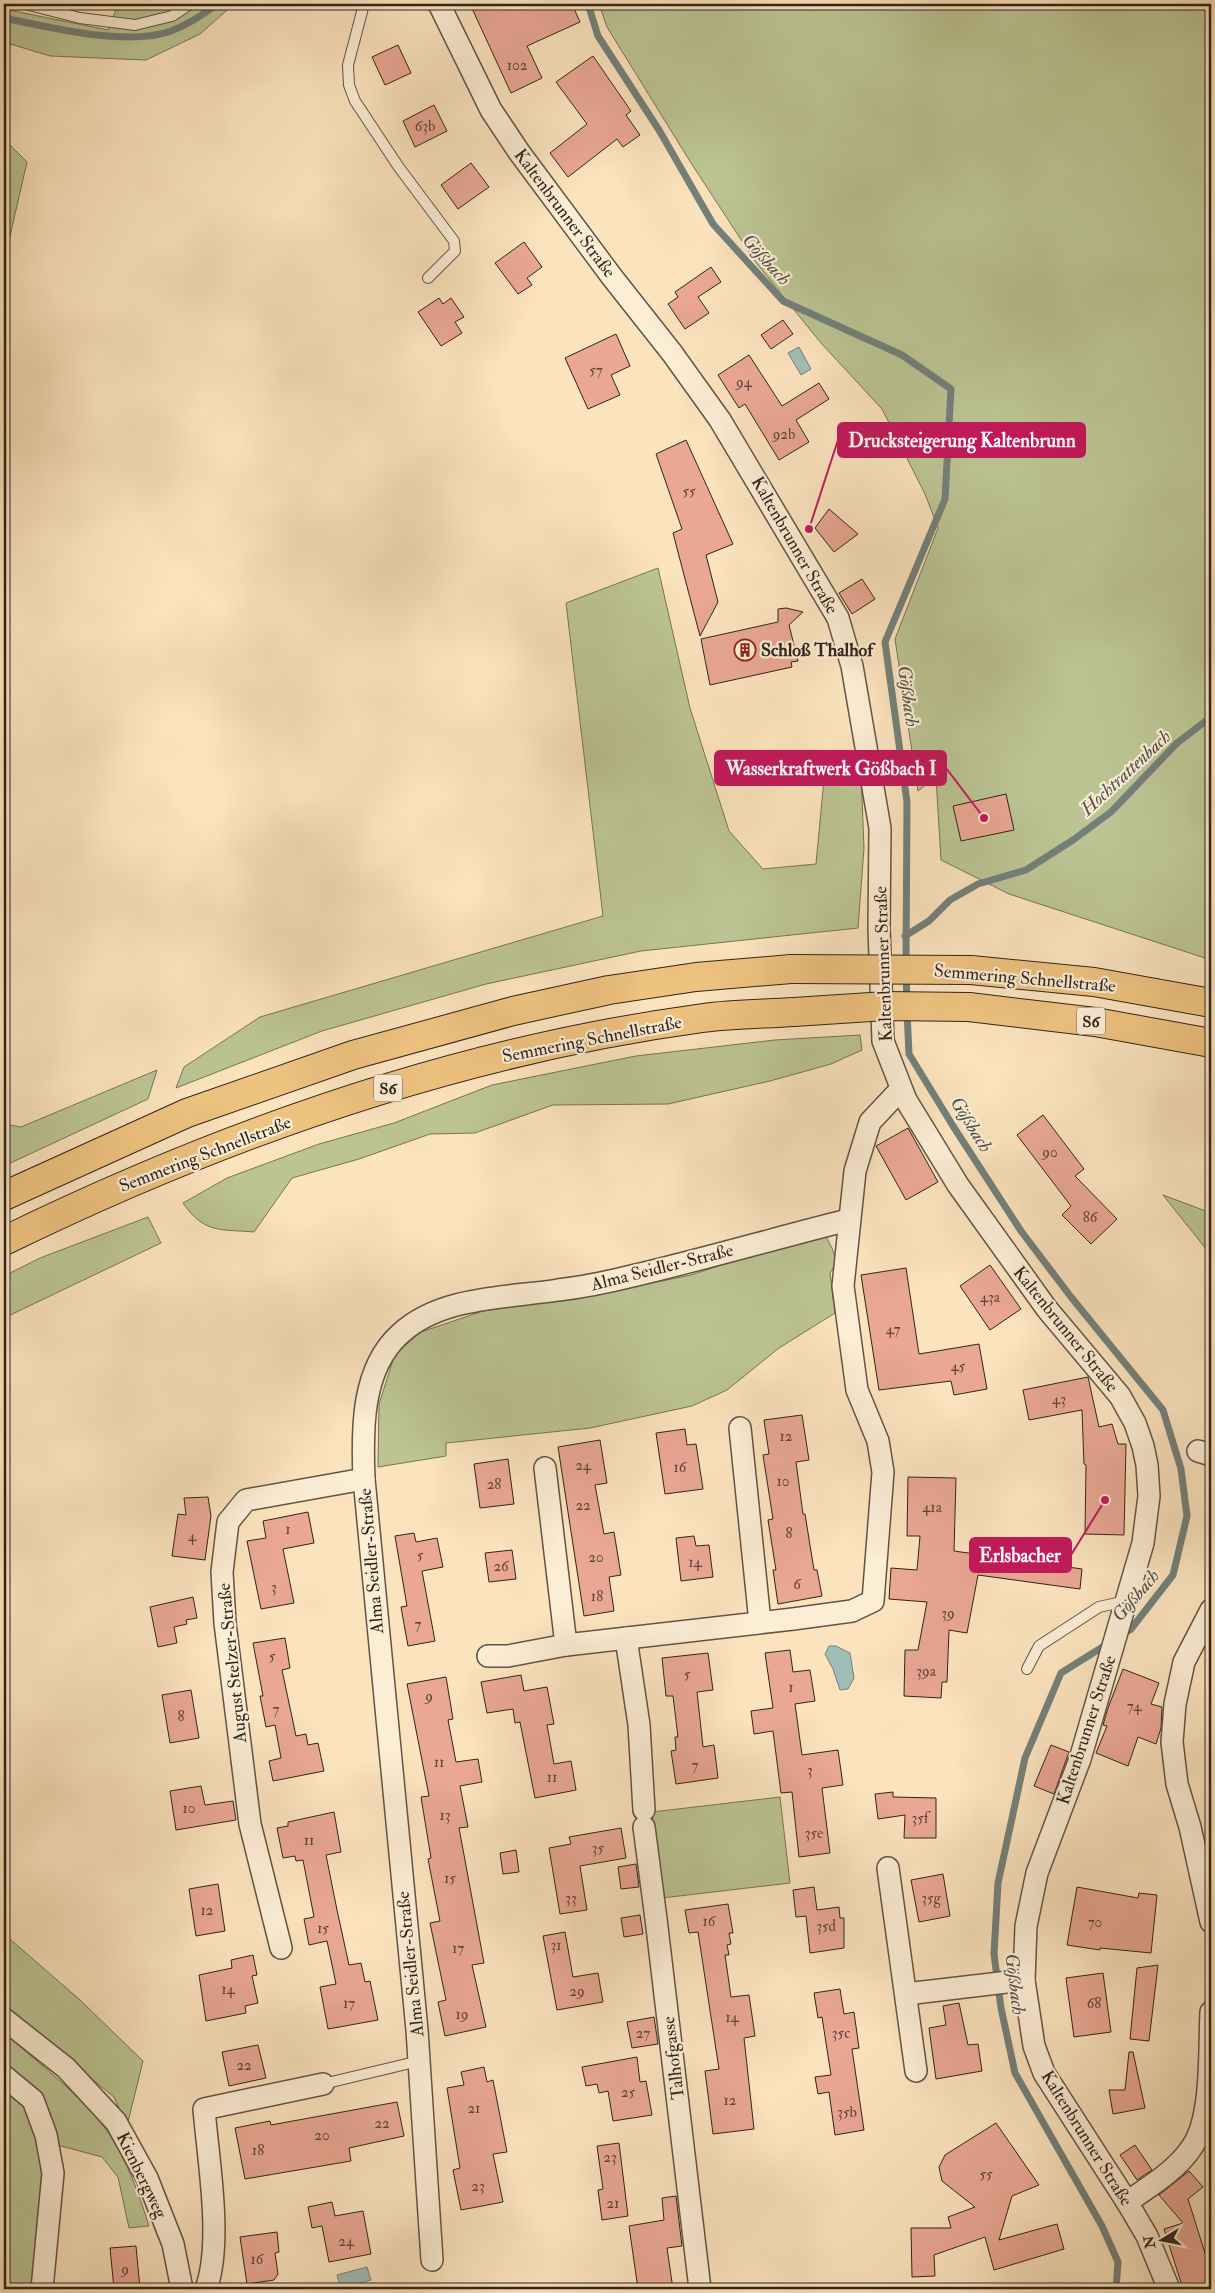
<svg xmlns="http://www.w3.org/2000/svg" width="1215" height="2293" font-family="'IM FELL Double Pica',serif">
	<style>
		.green { fill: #bcc494; stroke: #767458 }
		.water { fill: #a0bdb8; stroke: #73807a }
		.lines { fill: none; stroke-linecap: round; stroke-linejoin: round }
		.stream { stroke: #73807a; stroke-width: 7 }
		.building { fill: #e9a794; stroke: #2f241d }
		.lane-casing { stroke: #625445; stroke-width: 12 }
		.street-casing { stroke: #625445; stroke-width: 24 }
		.highway-casing { stroke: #2f241d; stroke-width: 30 }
		.lane { stroke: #fcedd5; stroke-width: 10 }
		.street { stroke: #fcedd5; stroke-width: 21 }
		.highway { stroke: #eec27f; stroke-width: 28 }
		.highway-bridge-casing { stroke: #2f241d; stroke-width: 30; stroke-linecap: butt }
		.highway-bridge { stroke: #eec27f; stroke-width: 28 }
		.labels { text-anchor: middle; stroke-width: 4.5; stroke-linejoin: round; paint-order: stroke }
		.number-label { font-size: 15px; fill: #5e453b }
		.shield { fill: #fcedd5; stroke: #6c6054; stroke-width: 1 }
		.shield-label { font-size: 16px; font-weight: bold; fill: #2f241d }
		.street-label { font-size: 18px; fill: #2f241d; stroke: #fcedd5 }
		.poi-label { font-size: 18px; font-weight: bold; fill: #2f241d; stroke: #fcedd5; text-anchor: start }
		.water-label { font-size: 19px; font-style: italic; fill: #51524c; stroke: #fcedd5 }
		.leader { fill: none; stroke: #c2185b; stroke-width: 2 }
		.callout-dot { fill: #c2185b; stroke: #fcedd5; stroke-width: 2 }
		.callout { fill: #c2185b; stroke: #c2185b; stroke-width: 2 }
		.callout-label { font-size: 19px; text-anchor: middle; font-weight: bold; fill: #fff }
	</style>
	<rect width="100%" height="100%" fill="#fbe3be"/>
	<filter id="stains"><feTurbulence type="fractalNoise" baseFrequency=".004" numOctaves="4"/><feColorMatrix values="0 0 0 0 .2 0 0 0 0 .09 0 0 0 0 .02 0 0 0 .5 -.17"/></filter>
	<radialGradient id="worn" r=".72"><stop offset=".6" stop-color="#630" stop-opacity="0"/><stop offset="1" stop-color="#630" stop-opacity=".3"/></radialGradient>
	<g class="green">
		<path d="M95,4H234L200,34L146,60L50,56L4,42V9L108,30L117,7Z"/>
		<path d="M599,4H1211V960L1009,894L941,860L936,777L918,791L895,639L938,528L925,494L882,409L821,343L757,264L691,163L607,27Z"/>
		<path d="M4,139L27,162L4,262Z"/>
		<path d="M658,568L690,708L729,831L763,869L816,864L824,779L861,772L864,848L858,928L641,951L486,984L322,1031L176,1088L184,1067L260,1017L603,916L566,603Z"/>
		<path d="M860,1035L862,1050L831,1064L770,1081L668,1104L553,1105L475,1133L430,1134L359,1159L292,1178L254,1232C221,1229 204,1234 183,1203L227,1178L319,1144L394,1123L492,1085L636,1056L775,1040Z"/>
		<path d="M157,1070L148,1099L4,1166V1124L21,1127Z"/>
		<path d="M1163,1195L1211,1213V1255Z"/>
		<path d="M148,1217L161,1243L4,1318V1276L40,1258Z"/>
		<path d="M825,1235C832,1247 840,1260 830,1273L835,1313L779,1348L727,1390L692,1406L590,1428L446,1443V1456L378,1467L379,1404L395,1354L421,1332L483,1311L594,1295L691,1275L783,1245Z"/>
		<path d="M780,1797L790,1883L662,1898L652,1812Z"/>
		<path d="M4,1934L79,1999L143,2061L127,2126L114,2097L4,2007Z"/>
		<path d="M4,2032C38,2064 80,2093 108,2132C127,2160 139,2194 149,2226L129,2228L118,2177L102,2157L39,2140L46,2173L35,2289H4Z"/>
	</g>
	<g class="water">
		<path d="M799,347L811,369L801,375L788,353Z"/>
		<path d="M829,1646H836L850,1653L854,1678L848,1689L840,1690L833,1669L825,1654Z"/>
		<path d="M367,2267L371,2280L341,2289L337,2275Z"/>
	</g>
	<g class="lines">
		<g class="stream">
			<path d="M588,4L598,36L659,130L713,224L783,301L902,355L951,389L945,499L885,642L907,802L906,963"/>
			<path d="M4,18C49,27 127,47 171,31C189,24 203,15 217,4"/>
			<path d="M905,936L929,921L950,900L978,884L1026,870L1073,840L1111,812L1177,743L1211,717"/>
			<path d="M906,974L907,1001"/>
			<path d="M907,1011L909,1054L953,1126L1021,1231L1071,1297L1163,1410L1181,1469L1187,1516L1173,1575L1131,1629L1120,1636"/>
			<path d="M1109,1643L1061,1673L1025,1758L998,1883L994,1954L1001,2008L1015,2073L1102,2226L1118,2262L1116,2289"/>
		</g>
	</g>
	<g class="building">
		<path d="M470,4H572L580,22L527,46L542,78L511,93Z"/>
		<path d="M398,45L411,73L385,85L372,57Z"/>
		<path d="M593,56L631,111L626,115L640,135L623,147L617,139L568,177L550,153L587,124L556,82Z"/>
		<path d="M434,105L447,131L415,147L403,121Z"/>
		<path d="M471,163L489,187L458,209L441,185Z"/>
		<path d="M524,242L542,267L527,278L532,285L518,294L495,263Z"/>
		<path d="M711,267L721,282L698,297L709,313L685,329L668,304L678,297L675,292Z"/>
		<path d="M439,298L443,304L451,298L464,317L455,322L462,333L441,346L418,312Z"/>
		<path d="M783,320L793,334L771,349L761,335Z"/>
		<path d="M616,334L630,366L611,375L620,395L588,409L565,358Z"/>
		<path d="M749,355L782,406L819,383L829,399L796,420L809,442L779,460L745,404L739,408L718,375Z"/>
		<path d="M686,440L733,544L706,555L718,602L700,636L673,533L682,529L656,454Z"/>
		<path d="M829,509L858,534L834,552L815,528Z"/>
		<path d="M862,579L875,599L852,614L839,593Z"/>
		<path d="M786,608L803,612L789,625L798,661L791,662L792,667L710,685L701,639L778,622V609Z"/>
		<path d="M1006,794L1014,830L961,841L953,806Z"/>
		<path d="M1043,1115L1084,1169L1075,1176L1117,1219L1091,1244L1062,1215L1071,1206L1017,1135Z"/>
		<path d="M908,1128L938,1182L906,1200L876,1146Z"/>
		<path d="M990,1265L1021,1309L990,1330L960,1286Z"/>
		<path d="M906,1268L919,1354L979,1344L987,1389L954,1395L951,1381L879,1390L861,1275Z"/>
		<path d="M1088,1377L1099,1427L1112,1424L1118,1444H1126L1124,1535L1085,1534L1086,1465L1084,1464L1082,1410L1029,1420L1023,1390Z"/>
		<path d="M802,1415L809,1460L796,1462L803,1514H805L814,1570H817L822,1596L778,1604L773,1570H776L768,1520L773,1519L763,1455L769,1454L764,1420Z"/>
		<path d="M685,1429L687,1445L696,1444L703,1489L665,1494L656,1433Z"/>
		<path d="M600,1440L607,1483L595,1485L604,1534L614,1532L621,1575L609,1577L614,1611L584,1616L558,1447Z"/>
		<path d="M508,1459L514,1504L480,1508L474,1464Z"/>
		<path d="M908,1477L956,1478L954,1551L1082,1569L1080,1589L978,1575L967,1633L949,1630L947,1682H942L941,1698L904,1696L905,1650H918L927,1602L889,1599L891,1568L917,1570L920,1536H907Z"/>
		<path d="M208,1497L211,1516L205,1560L172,1556L178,1514L186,1515L184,1498Z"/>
		<path d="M308,1512L314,1543L283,1549L294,1603L261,1609L247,1541L266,1538L263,1521Z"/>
		<path d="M414,1533L416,1542L437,1538L443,1567L422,1571L435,1641L408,1646L401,1607L407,1606L395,1536Z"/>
		<path d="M694,1536L696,1546L709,1545L713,1577L681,1581L676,1538Z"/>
		<path d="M512,1550L516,1579L489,1582L485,1553Z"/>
		<path d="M193,1597L197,1618L186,1620L187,1624L174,1627L177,1643L158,1647L150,1607Z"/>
		<path d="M285,1638L290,1668L282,1670L296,1736L306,1734L308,1745L318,1743L324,1771L273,1781L269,1761L281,1758L275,1725L266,1727L260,1696H263L253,1643Z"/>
		<path d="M790,1650L793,1672L810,1670L815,1701L795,1704L802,1755L838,1750L843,1785L822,1788L830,1853L799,1857L792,1792L781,1793L773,1731L754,1734L751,1711L773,1708L765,1653Z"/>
		<path d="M708,1653L713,1690L697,1692L703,1747L714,1745L718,1778L676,1784L671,1751L676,1750L675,1737H678L673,1696H666L662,1658Z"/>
		<path d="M1123,1669L1159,1683L1151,1704L1162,1707L1161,1728L1156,1744L1138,1737L1128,1766L1096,1753L1107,1726L1103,1725L1108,1708Z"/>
		<path d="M521,1675L524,1691L547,1687L554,1724L547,1725L554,1764L571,1761L576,1790L535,1798L520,1722L515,1723L513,1709L487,1713L481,1682Z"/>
		<path d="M446,1677L453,1719L448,1720L456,1762L478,1759L482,1782L460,1786L468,1827L459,1828L484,1963L472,1965L486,2027L445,2036L438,2002L446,2000L430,1923L440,1921L428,1859L431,1858L421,1797L429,1796L407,1684Z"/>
		<path d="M191,1690L199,1738L170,1743L162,1695Z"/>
		<path d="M1051,1745L1069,1752L1054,1794L1034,1786Z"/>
		<path d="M201,1786L205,1805L233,1801L236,1820L176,1830L170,1791Z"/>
		<path d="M893,1792V1797L936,1798V1838H904L905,1815L878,1819L875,1794Z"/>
		<path d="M334,1812L341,1852L326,1855L337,1910L349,1965L361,1963L365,1982L370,1981L378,2020L328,2029L320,1987L336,1984L327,1941L309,1945L304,1919L314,1917L303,1860L296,1861L295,1856L283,1858L277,1828L288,1826V1822Z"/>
		<path d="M621,1828L626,1858L580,1866L587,1910L560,1914L549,1848L571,1844L569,1837Z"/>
		<path d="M516,1850L519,1872L503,1874L500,1853Z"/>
		<path d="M636,1864L639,1887L621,1889L618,1867Z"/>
		<path d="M943,1874L950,1916L919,1922L911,1880Z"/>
		<path d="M218,1884L225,1931L196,1936L189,1889Z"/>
		<path d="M814,1887L817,1910L839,1907L840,1918H844V1948L810,1953L806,1916L796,1917L793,1890Z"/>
		<path d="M1077,1887L1138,1898L1139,1893L1157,1895L1151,1953L1100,1948V1950L1067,1945Z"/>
		<path d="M728,1904L733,1933H729L731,1944L727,1945L729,1955H725L731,1997L749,1995L755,2036L744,2038L754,2129L713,2134L705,2071L719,2069L698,1932L689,1933L685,1910Z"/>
		<path d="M640,1915L643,1934L624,1937L621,1918Z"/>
		<path d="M565,1932L573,1977L598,1973L603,2002L557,2010L543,1936Z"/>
		<path d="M253,1955L257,1975L252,1976L258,2003L245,2006L246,2013L206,2021L199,1975L232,1968L231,1960Z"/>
		<path d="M1158,1965L1149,2041L1130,2039L1137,1968Z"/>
		<path d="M1103,1973L1111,2032L1074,2037L1066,1978Z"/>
		<path d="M840,1989L844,2014L854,2012L859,2048L852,2049L864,2130L835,2135L829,2092L818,2094L815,2077L831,2075L822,2017L818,2018L814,1993Z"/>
		<path d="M959,2003L968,2045L978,2044L982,2071L936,2079L929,2028L946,2025L943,2006Z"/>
		<path d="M654,2017L658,2044L632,2048L627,2022Z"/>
		<path d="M258,2045L266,2078L229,2086L222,2052Z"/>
		<path d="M1129,2052H1133L1145,2108L1113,2114L1109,2090H1125Z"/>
		<path d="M637,2057L640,2082L646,2081L652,2115L613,2121L608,2091L599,2093L597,2084L586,2086L582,2067Z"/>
		<path d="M484,2067L487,2082L493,2080L507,2152L493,2154L503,2202L461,2210L453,2170L460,2168L447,2088L464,2085L461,2072Z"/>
		<path d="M397,2102L404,2136L349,2148L351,2161L245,2179L235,2128L270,2121L271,2125Z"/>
		<path d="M996,2123L1039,2185L1012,2196L999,2240L1057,2224L1064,2249L994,2270L985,2237L934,2255L935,2276L912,2277L911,2228H951L948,2217L975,2207L942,2181L939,2167L945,2155Z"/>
		<path d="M619,2143L628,2216L602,2220L598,2190L603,2189L597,2146Z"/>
		<path d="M1135,2145L1152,2170L1137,2180L1120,2155Z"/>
		<path d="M1189,2171L1203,2187L1188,2199L1211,2272V2289H1183L1164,2229L1183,2223L1159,2195Z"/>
		<path d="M676,2196L682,2246L667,2248L673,2289H638L629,2226L664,2220L662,2198Z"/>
		<path d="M332,2202L335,2216L363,2211L371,2254L329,2262L322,2226L312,2228L308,2207Z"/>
		<path d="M277,2232L279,2252L275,2253L278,2274L274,2280L247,2284L240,2237Z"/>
		<path d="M136,2246L140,2289H114L110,2248Z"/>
	</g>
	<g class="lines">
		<g class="lane-casing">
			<g id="lane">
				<path d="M25,4L80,18L135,25L172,16L190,4"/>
				<path d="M364,4L348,65L349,85L355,101L398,166L454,241L455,251L428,278"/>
				<path d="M1027,1669L1039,1646L1099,1607L1126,1601"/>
				<path d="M323,2084L419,2061"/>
			</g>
		</g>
		<g class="street-casing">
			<g id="street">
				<path d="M439,4L491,110L519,152L612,277L672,353L720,420L838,618L852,666L880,828L879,928L883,1041L906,1100L958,1185L1047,1309L1120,1396L1135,1423L1143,1446L1147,1465L1149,1496L1143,1543L1080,1759L1037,1873L1026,1926L1024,1980L1034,2046L1044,2073L1127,2202L1147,2236L1169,2289"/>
				<path d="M740,1428L760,1622"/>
				<path d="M1198,1451L1211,1455"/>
				<path d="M545,1468L566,1645"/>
				<path d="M1211,1610L1184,1662L1175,1704L1172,1742L1177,1784L1190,1827L1211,1922"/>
				<path d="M626,1638L639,1725L644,1810"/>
				<path d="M488,1656H508L566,1645L793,1619L852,1611L873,1601L883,1472L878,1441L857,1390L843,1286L855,1171L870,1122L901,1089"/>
				<path d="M644,1827L656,1919L700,2289"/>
				<path d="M888,1868L916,2071"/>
				<path d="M281,1948L250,1824L225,1623L222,1572L228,1522L246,1500L364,1479"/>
				<path d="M906,1994L1024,1980"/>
				<path d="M4,2019L66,2068L116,2122L147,2178L173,2244L182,2289"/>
				<path d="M4,2076L33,2100L46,2135L53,2173L42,2289"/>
				<path d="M1127,2202C1149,2187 1177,2170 1192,2147C1213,2117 1209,2049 1211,2012"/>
				<path d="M432,2260L417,2030L364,1479C362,1431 361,1369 400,1334C441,1296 507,1298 558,1290C583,1287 608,1282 632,1276C705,1259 776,1238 848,1220"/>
				<path d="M206,2289C223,2242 208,2159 204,2109L323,2084"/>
			</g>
		</g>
		<g class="highway-casing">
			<g id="highway">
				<path d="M971,970L1094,982L1211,1003"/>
				<path d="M969,1007L1095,1022L1211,1043"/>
				<path d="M4,1196L187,1113L353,1055L513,1011L609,990L696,977L791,969"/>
				<path d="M4,1241C225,1133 459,1051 703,1018C733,1014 764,1014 794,1012"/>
			</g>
		</g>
		<use href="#lane" class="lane"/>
		<use href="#street" class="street"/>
		<use href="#highway" class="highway"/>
		<g class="highway-bridge-casing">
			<g id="highway-bridge">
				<path d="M791,969L971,970"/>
				<path d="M794,1012L886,1006L969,1007"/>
			</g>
		</g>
		<use href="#highway-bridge" class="highway-bridge"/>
	</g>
	<defs>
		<g id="building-ring" transform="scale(1.125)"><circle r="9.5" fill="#fcedd5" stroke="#8f2418" stroke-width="1.5"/><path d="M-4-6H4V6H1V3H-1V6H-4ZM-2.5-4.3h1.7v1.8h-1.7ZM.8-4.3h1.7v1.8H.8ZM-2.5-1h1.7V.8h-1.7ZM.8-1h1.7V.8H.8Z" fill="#8f2418"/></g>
	</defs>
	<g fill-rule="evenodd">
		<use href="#building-ring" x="745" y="650"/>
	</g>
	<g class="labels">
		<g class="number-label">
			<text x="517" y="70">102</text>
			<text x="425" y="131">63b</text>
			<text x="596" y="375">57</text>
			<text x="744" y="387">94</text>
			<text x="784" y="439">92b</text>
			<text x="689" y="496">55</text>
			<text x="1050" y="1157">90</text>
			<text x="1090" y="1222">86</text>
			<text x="990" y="1302">43a</text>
			<text x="893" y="1334">47</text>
			<text x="958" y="1371">45</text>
			<text x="1059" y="1404">43</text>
			<text x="786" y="1441">12</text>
			<text x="583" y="1470">24</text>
			<text x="680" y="1472">16</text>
			<text x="783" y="1486">10</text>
			<text x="494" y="1489">28</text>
			<text x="583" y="1510">22</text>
			<text x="932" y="1512">41a</text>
			<text x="288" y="1534">1</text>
			<text x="789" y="1538">8</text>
			<text x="192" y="1541">4</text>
			<text x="420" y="1560">5</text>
			<text x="596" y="1562">20</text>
			<text x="695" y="1567">14</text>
			<text x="501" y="1571">26</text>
			<text x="797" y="1589">6</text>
			<text x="274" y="1592">3</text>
			<text x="597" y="1601">18</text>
			<text x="948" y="1618">39</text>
			<text x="418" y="1629">7</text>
			<text x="272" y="1661">5</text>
			<text x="926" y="1676">39a</text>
			<text x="687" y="1679">5</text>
			<text x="791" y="1692">1</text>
			<text x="429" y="1701">9</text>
			<text x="1134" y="1711">74</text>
			<text x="276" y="1714">7</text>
			<text x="181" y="1721">8</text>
			<text x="439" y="1767">11</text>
			<text x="695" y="1770">7</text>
			<text x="810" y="1775">3</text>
			<text x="552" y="1782">11</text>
			<text x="189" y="1813">10</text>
			<text x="445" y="1820">13</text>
			<text x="920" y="1823">35f</text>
			<text x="814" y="1838">35e</text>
			<text x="309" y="1845">11</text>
			<text x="598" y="1853">35</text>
			<text x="450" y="1883">15</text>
			<text x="571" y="1903">33</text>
			<text x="931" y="1903">35g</text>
			<text x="207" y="1915">12</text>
			<text x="709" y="1926">16</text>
			<text x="1095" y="1927">70</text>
			<text x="826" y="1931">35d</text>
			<text x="323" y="1933">15</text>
			<text x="556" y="1950">31</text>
			<text x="458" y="1953">17</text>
			<text x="228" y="1994">14</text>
			<text x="577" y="1996">29</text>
			<text x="349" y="2008">17</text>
			<text x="1094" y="2008">68</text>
			<text x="462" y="2019">19</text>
			<text x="732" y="2022">14</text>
			<text x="643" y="2038">27</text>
			<text x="841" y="2038">35c</text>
			<text x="244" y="2070">22</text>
			<text x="628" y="2097">25</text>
			<text x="730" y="2105">12</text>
			<text x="474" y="2113">21</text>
			<text x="847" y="2117">35b</text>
			<text x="382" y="2128">22</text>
			<text x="322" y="2140">20</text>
			<text x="258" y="2155">18</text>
			<text x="610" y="2162">23</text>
			<text x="986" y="2179">55</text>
			<text x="478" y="2191">23</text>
			<text x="613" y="2208">21</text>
			<text x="346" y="2246">24</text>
			<text x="257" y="2264">16</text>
			<text x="125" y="2274">9</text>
		</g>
		<g class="shield">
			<rect x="1077" y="1007.5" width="28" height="27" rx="4"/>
			<rect x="374" y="1074.5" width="28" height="27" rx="4"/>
		</g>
		<g class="shield-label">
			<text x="1091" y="1027">S6</text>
			<text x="388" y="1094">S6</text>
		</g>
		<g class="street-label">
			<text transform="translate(565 213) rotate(53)" y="6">Kaltenbrunner Straße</text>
			<text transform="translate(795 545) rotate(60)" y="6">Kaltenbrunner Straße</text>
			<text transform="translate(883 964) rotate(-92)" y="6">Kaltenbrunner Straße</text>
			<text transform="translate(1025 978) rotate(5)" y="6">Semmering Schnellstraße</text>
			<text transform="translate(592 1039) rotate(-11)" y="6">Semmering Schnellstraße</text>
			<text transform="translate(205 1154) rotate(-21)" y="6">Semmering Schnellstraße</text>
			<text transform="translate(662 1267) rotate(-14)" y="6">Alma Seidler-Straße</text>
			<text transform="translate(1066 1329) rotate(51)" y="6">Kaltenbrunner Straße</text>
			<text transform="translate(371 1561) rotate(-95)" y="6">Alma Seidler-Straße</text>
			<text transform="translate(232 1663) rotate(-96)" y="6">August Stelzer-Straße</text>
			<text transform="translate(1086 1730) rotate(-72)" y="6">Kaltenbrunner Straße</text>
			<text transform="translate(410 1964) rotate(-96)" y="6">Alma Seidler-Straße</text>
			<text transform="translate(673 2058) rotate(-97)" y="6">Talhofgasse</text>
			<text transform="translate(1087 2138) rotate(58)" y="6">Kaltenbrunner Straße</text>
			<text transform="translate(142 2175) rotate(64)" y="6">Kienbergweg</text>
		</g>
		<g class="poi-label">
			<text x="761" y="656">Schloß Thalhof</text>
		</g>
		<g class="water-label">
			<text transform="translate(767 259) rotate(48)" y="7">Gößbach</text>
			<text transform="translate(909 696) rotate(82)" y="7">Gößbach</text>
			<text transform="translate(1125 772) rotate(-43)" y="7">Hochtrattenbach</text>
			<text transform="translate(972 1124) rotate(58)" y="7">Gößbach</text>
			<text transform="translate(1135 1595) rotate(-49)" y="7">Gößbach</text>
			<text transform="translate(1016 1984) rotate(83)" y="7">Gößbach</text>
		</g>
	</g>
	<path class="leader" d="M809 529L838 440M984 818L946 768M1105 1500L1071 1555"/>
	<g class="callout-dot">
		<circle cx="809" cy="529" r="5"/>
		<circle cx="984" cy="818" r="5"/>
		<circle cx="1105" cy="1500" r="5"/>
	</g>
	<g class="callout">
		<rect x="838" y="423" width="247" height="34" rx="5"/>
		<rect x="715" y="751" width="231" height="34" rx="5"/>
		<rect x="970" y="1538" width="101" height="34" rx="5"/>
	</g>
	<g class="callout-label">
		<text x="962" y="447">Drucksteigerung Kaltenbrunn</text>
		<text x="831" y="775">Wasserkraftwerk Gößbach I</text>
		<text x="1020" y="1562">Erlsbacher</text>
	</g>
	<rect width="1215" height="2293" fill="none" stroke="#fbe3be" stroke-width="20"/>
	<rect x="5" y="5" width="1205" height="2283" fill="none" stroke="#2f241d" stroke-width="2.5"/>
	<rect x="10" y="10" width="1195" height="2273" fill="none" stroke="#2f241d"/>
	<g transform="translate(1162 2240) rotate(260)" stroke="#fcedd5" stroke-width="4" paint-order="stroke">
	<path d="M0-4L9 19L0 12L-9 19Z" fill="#2f241d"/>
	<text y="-8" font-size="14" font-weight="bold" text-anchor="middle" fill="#2f241d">N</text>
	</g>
	<rect width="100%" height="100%" filter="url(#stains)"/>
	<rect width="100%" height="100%" fill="url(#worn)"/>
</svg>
